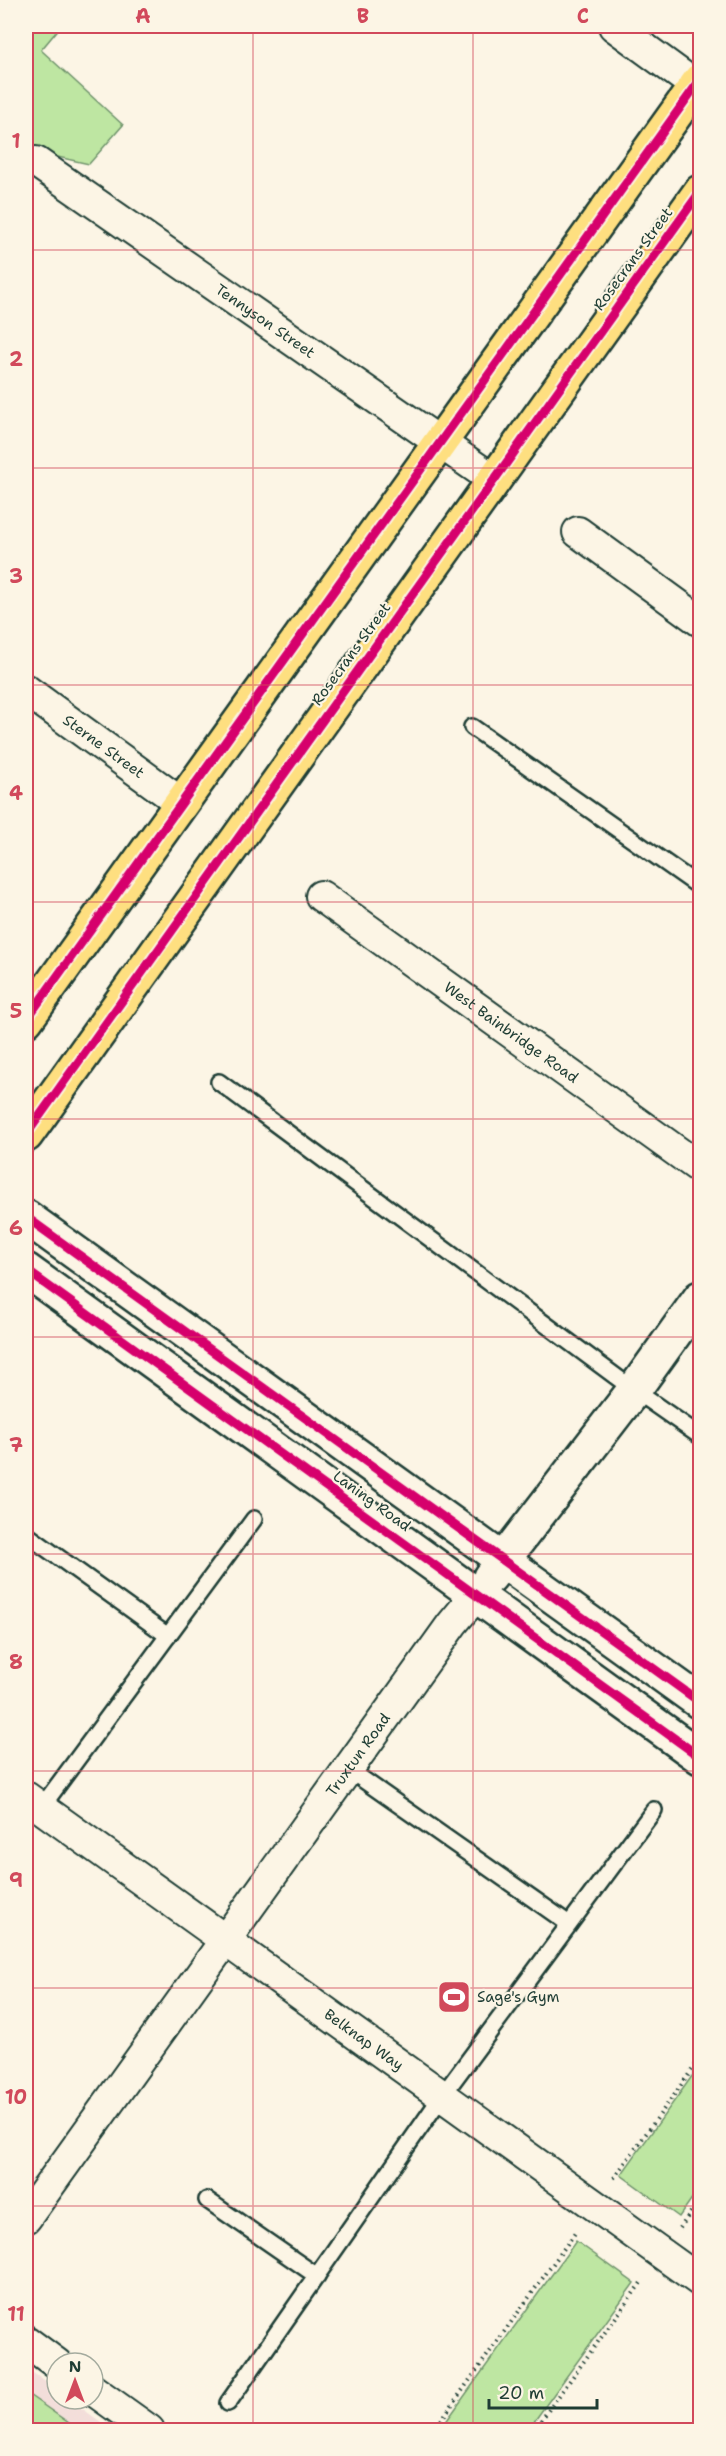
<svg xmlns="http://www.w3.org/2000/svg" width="726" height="2456" font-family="'Shantell Sans',sans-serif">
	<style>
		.built { fill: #f3deda }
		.green { fill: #bee6a2; stroke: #6e926b; stroke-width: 1.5 }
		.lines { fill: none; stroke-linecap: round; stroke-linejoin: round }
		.service-casing { stroke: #1f3d34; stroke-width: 20 }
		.minor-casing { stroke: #1f3d34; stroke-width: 34 }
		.tertiary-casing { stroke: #1f3d34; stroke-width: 38 }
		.primary-casing { stroke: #1f3d34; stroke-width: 38 }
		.path { stroke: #1f3d34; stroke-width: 4; stroke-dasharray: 1.5 4.5; stroke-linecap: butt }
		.service { stroke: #fcf5e5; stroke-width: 15 }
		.minor { stroke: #fcf5e5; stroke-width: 30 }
		.tertiary { stroke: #fcf5e5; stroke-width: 33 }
		.primary { stroke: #fedf80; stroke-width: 33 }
		.cycleway-casing { stroke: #fcf5e5; stroke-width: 13 }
		.cycleway { stroke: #d6006c; stroke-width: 9 }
		.grid { fill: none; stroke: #d1495b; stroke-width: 1.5; stroke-opacity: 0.55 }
		.labels { text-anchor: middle; stroke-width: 4.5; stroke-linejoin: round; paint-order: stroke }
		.street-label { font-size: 15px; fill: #1f3d34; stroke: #fcf5e5 }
		.poi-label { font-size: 15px; fill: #1f3d34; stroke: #fcf5e5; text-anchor: start }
		.neatline { fill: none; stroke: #d1495b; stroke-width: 2 }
		.grid-label { font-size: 20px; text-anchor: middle; font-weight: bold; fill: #d1495b }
	</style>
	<rect width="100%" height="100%" fill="#fcf5e5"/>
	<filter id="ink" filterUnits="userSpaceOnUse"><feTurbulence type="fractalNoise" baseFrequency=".0167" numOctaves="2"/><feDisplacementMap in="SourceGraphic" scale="12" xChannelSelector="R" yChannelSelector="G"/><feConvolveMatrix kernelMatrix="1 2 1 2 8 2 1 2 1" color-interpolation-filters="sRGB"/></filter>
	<g filter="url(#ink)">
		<path class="built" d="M26,2368L57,2390V2399H69L112,2430H26Z"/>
		<g class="green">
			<path d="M26,26H61L41,50L123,125L89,164L26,150Z"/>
			<path d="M700,2065V2187L679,2217L621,2175Z"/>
			<path d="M576,2241L634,2283L528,2430H440Z"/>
			<path d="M26,2393L79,2430H26Z"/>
		</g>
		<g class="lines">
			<g class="service-casing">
				<g id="service">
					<path d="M472,727L700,887"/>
					<path d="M219,1082L634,1390L700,1436"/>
					<path d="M26,1534L168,1636"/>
					<path d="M348,1769L569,1924"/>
					<path d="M41,1808L254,1519"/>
					<path d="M207,2200L317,2276"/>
					<path d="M228,2403L442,2096L654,1810"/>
				</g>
			</g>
			<g class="minor-casing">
				<g id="minor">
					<path d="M614,26L700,89"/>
					<path id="s1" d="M36,162L494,480"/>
					<path d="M578,532L700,621"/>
					<path id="s2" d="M26,690L181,803"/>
					<path id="s3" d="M321,896L700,1168"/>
					<path id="s4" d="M26,1797L700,2281"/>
					<path id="s5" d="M26,2218L452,1624L476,1595"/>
					<path d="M26,2341L57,2364"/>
					<path d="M93,2390L149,2430"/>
				</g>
			</g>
			<g class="tertiary-casing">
				<g id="tertiary">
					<path d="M26,1217L700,1702"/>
					<path d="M26,1270L700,1757"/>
					<path d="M490,1577L634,1390L700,1298"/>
				</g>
			</g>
			<g class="primary-casing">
				<g id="primary">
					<path d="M26,1020L700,80"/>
					<path d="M26,1135L700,192"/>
				</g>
			</g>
			<g class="path">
				<path d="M614,2178L700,2059"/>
				<path d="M680,2228L700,2199"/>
				<path d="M434,2430L575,2233"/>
				<path d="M534,2430L643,2280"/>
			</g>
			<use href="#service" class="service"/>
			<use href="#minor" class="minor"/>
			<use href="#tertiary" class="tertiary"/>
			<use href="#primary" class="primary"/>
			<g class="cycleway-casing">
				<g id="cycleway">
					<path d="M26,1020L700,80"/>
					<path d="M26,1135L700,192"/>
					<path d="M26,1217L700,1702"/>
					<path d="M26,1270L700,1757"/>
				</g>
			</g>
			<use href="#cycleway" class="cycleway"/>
		</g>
	</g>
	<path class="grid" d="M253,26V2430M473,26V2430M26,250H700M26,468H700M26,685H700M26,902H700M26,1119H700M26,1337H700M26,1554H700M26,1771H700M26,1988H700M26,2206H700"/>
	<defs>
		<g id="stadium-square" transform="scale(1.725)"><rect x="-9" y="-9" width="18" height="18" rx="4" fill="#d1495b" stroke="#fcf5e5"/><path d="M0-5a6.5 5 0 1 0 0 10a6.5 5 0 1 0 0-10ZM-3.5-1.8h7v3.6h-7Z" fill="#fff"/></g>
	</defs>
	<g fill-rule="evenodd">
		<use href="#stadium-square" x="454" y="1997"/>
	</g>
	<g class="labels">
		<g class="street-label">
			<text transform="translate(633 259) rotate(-54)" y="5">Rosecrans Street</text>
			<text dy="5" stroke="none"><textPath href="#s1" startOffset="279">Tennyson Street</textPath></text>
			<text transform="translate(351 654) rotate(-54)" y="5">Rosecrans Street</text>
			<text dy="5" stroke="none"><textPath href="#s2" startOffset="96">Sterne Street</textPath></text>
			<text dy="5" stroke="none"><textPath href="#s3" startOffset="234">West Bainbridge Road</textPath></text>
			<text transform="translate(372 1501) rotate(36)" y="5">Laning Road</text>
			<text dy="5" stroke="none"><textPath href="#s5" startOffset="570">Truxtun Road</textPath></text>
			<text dy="5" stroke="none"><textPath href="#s4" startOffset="416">Belknap Way</textPath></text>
		</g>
		<g class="poi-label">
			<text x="477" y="2002">Sage's Gym</text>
		</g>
	</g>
	<rect width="726" height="2456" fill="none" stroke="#fcf5e5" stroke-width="66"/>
	<g transform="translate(75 2381)"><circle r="28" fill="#fcf5e5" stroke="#a4ab9e" stroke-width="1.5"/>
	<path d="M0-4.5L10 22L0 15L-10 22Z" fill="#d1495b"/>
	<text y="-9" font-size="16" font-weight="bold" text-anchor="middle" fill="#1f3d34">N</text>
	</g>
	<path d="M489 2399v9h108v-9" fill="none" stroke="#1f3d34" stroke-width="3"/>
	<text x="498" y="2399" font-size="18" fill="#1f3d34" stroke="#fcf5e5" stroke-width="4.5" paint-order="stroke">20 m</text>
	<rect x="33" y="33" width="660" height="2390" class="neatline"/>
	<g class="grid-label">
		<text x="143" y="23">A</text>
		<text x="363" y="23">B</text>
		<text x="583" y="23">C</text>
		<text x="16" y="148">1</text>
		<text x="16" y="366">2</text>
		<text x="16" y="583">3</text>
		<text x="16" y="800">4</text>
		<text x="16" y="1018">5</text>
		<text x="16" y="1235">6</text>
		<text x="16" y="1452">7</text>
		<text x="16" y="1669">8</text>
		<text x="16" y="1887">9</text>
		<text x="16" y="2104">10</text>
		<text x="16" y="2321">11</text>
	</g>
</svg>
